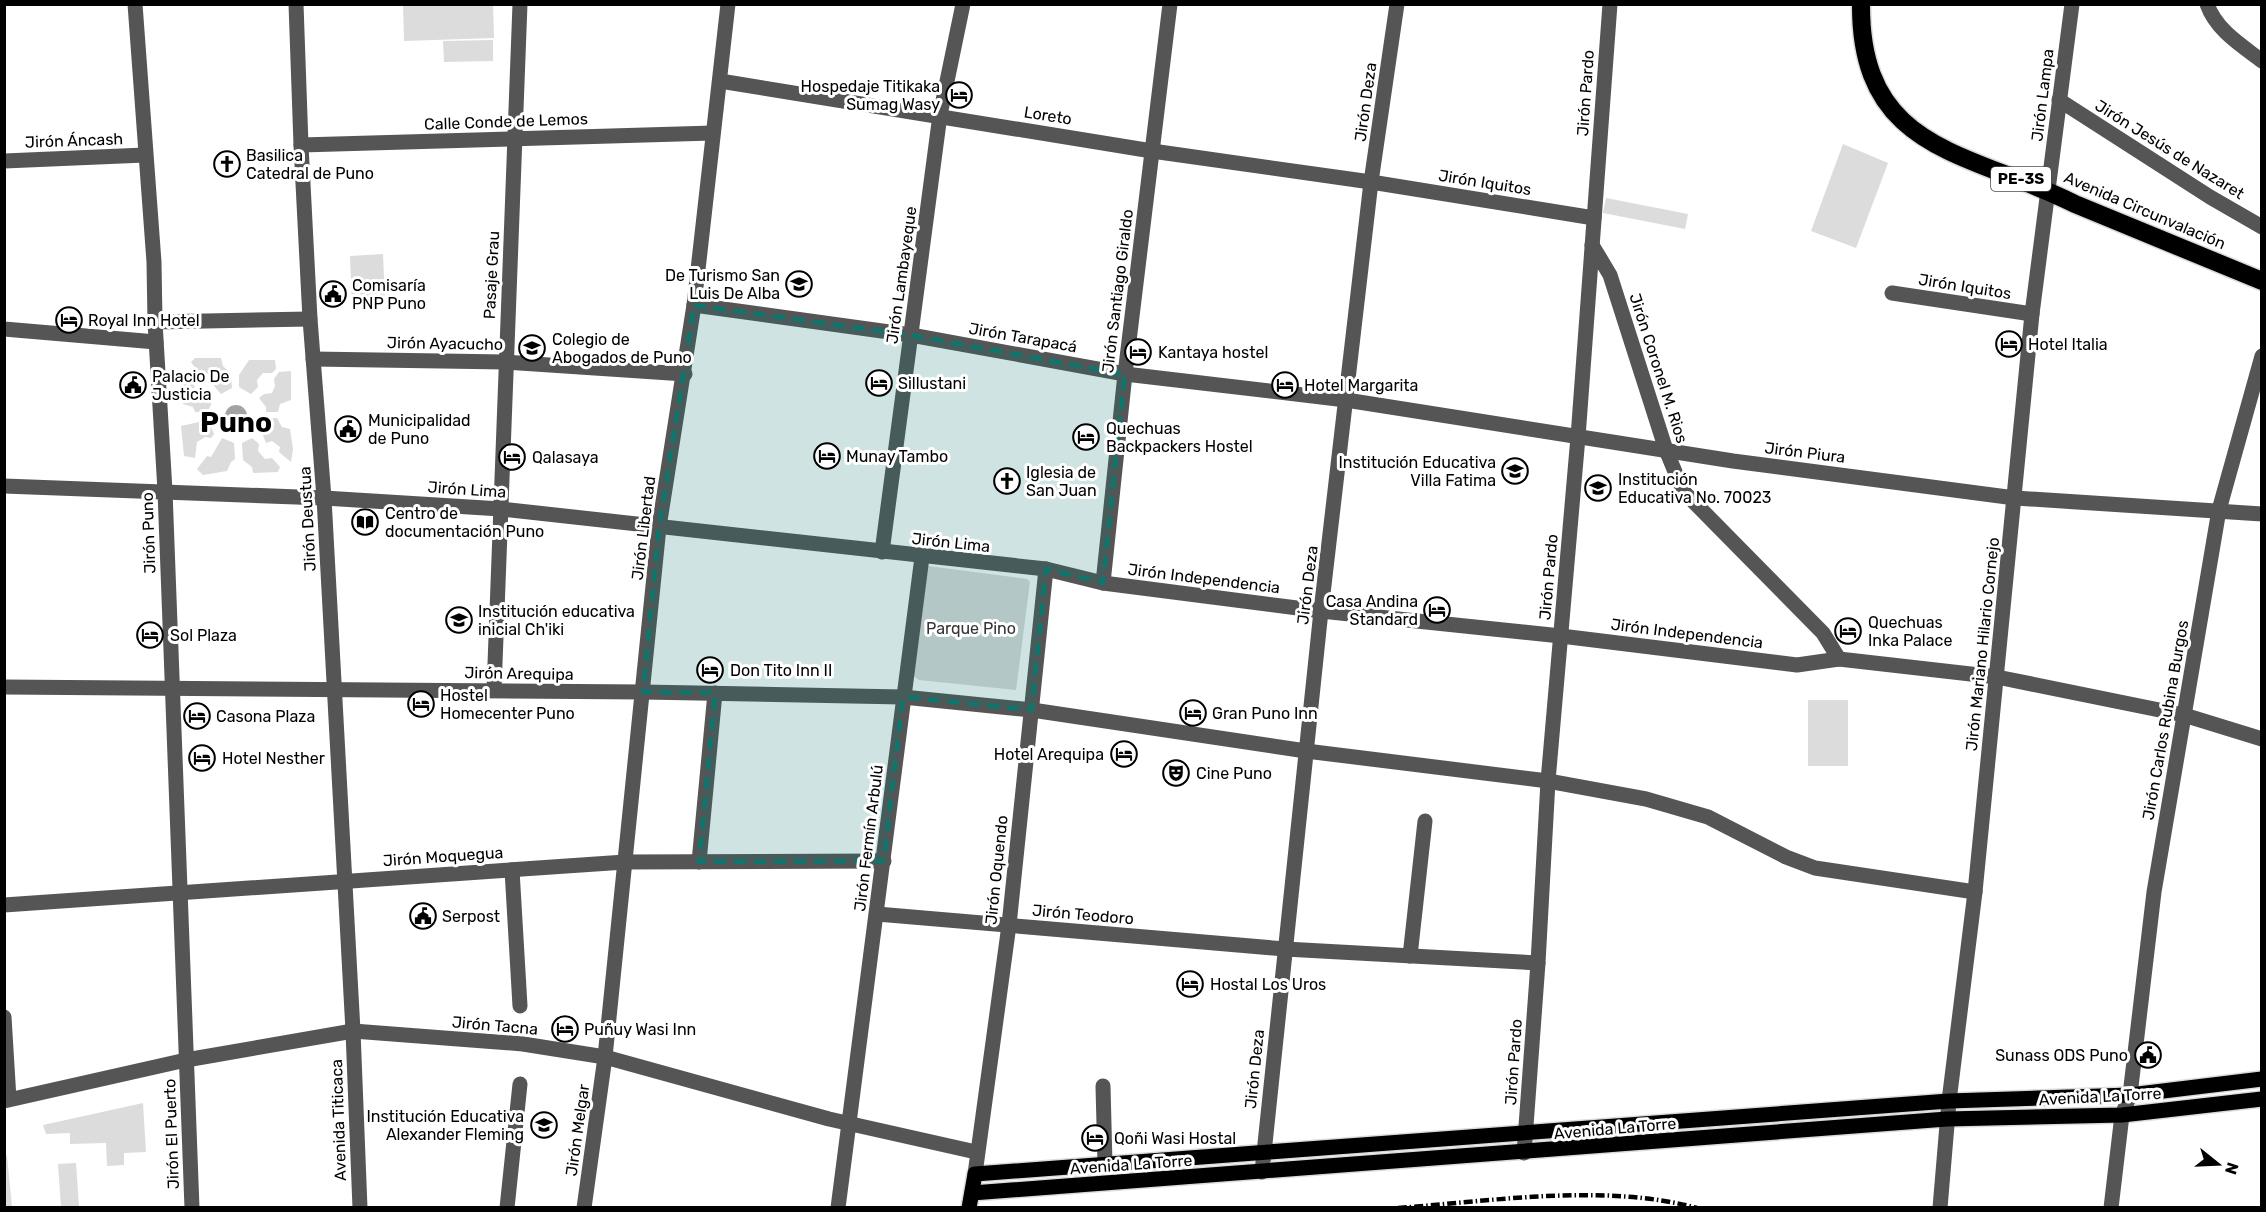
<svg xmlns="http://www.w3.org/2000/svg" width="2266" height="1212" viewBox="0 0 2266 1212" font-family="Rubik,sans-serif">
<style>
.green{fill:#dcdcdc}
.water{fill:#a3a3a3}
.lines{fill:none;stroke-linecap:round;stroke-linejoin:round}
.major-casing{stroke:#dbdbdb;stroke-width:18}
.highway-casing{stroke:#dbdbdb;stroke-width:21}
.minor{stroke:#555;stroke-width:15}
.major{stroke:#000;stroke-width:15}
.highway{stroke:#000;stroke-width:18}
.rail{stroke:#000;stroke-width:4.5;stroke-dasharray:9 3 1.5 3;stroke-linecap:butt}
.marked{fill:#0f766e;fill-opacity:0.2;stroke:#0f766e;stroke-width:4.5;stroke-dasharray:12 8;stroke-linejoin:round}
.labels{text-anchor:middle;stroke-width:6;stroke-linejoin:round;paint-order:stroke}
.shield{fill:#fff;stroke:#4c4c4c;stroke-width:1.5}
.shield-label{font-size:15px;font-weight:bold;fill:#000}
.poi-label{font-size:16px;fill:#000;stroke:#fff;text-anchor:start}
.street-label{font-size:16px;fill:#000;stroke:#fff}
.park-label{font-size:16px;fill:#333;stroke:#fff}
.town-label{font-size:28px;font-weight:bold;fill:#000;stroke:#fff}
</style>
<rect width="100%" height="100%" fill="#fff"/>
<g class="green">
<path d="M403 5H493L494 38 404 41Z"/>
<path d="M493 40V61L444 62 443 41Z"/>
<path d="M1843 144 1888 163 1856 248 1811 231Z"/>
<path d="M1606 198 1688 214 1685 229 1603 213Z"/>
<path d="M383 254 385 304 352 306 350 256Z"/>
<path d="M195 358H221L223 366 231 374 232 388 221 394 214 386V380L207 373H199L191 362Z"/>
<path d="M249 360H275L276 369 272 373H263L257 380 258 387 251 394 239 387V375Z"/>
<path d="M291 371V400L280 404 278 412H266V407L259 398 264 394 272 393 275 386 274 379 279 372Z"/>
<path d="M181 372 192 375 195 389 203 394 206 391 213 399 208 412H195L193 407 183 404C182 393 180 384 181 372Z"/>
<path d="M266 418H277L282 427 290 429 293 449 291 462 279 452 280 447 272 441 266 443 261 430Z"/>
<path d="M208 420 214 434 211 438 205 437 197 442 195 458 184 456 181 426Z"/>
<path d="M222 438 234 443 235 459 231 462 227 471 203 475 197 469 207 456 211 457Z"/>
<path d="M252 438 259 444 258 451 265 459 272 458 280 467 278 472 253 473 252 467 243 460 242 443Z"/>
<path d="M928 566 1027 579 1030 582 1016 690 919 680 912 675Z"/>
<rect x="1808" y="700" width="40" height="66"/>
<path d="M143 1103 146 1152 124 1153V1165L107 1166 106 1143 70 1144V1133L46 1134 43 1125Z"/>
<path d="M7 1155 12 1207H5V1156Z"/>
<path d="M76 1163 79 1207H61L58 1164Z"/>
</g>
<circle class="water" cx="236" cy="416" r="11"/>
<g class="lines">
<g class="major-casing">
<g id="major">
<path d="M972 1193 1947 1119 2122 1115 2262 1099"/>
<path d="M969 1208 975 1174 1949 1101 2130 1095 2262 1079"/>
</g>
</g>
<g class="highway-casing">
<path id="highway" d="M1861 4C1860 153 1970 151 2075 204L2262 281"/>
</g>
<g class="minor">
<path d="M135 4 154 262 155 322 165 491 192 1208"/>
<path d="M296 4 301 145 310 319 324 498 353 1031 360 1208"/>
<path d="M2207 4C2216 30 2241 45 2262 61"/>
<path d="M720 81 1152 151 1371 182 1594 218"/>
<path d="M2059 100 2210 197 2262 227"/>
<path d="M301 145 713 133"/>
<path d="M4 161 145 155"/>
<path d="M1592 245 1610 275 1666 450 1683 491 1823 633 1839 659"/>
<path d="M1892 293 2032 314"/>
<path d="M694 305 911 335 1125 374 1346 400 1733 461 2015 498 2262 514"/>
<path d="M155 322 310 319"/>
<path d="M4 329 156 342"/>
<path d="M313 359 505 362 685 374"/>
<path d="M4 486 324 498 501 509 1046 569 1103 583 1321 611 1561 636 1797 665 1839 659 1997 677 2184 715 2262 739"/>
<path d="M882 552 940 115 963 4"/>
<path d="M1103 583 1125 374 1170 4"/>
<path d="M4 687 643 692 903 697 1032 710 1306 751 1548 781 1646 799 1708 817 1786 857 1815 868 1975 892"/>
<path d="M494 690 520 4"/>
<path d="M699 862 715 693"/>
<path d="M512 870 520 1006"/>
<path d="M4 905 625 862 884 861"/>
<path d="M877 914 1285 949 1538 963"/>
<path d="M1410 956 1425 821"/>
<path d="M4 1017 9 1099"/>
<path d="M1103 1086 1105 1164"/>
<path d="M4 1101 186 1060 353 1031 523 1044 605 1057 829 1119 976 1152"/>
<path d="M1524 1153 1538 963 1548 781 1578 437 1610 4"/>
<path d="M1262 1172 1321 611 1371 182 1397 4"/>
<path d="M975 1174 1009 925 1046 569"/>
<path d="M507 1208 520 1084"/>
<path d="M584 1208 605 1057 659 527 694 305 728 4"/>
<path d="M838 1208 922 557"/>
<path d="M1940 1208 1949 1101 1975 892 2032 314 2072 4"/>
<path d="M2111 1208 2122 1115 2130 1095 2154 892 2219 510 2262 356"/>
</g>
<use href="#major" class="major"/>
<use href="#highway" class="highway"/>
<path class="rail" d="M1398 1208C1492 1201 1606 1183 1697 1208"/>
</g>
<path class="marked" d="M694 305 911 335 1125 374 1103 583 1046 569 1032 710 903 697 884 861 699 862 715 693 643 692 659 527Z"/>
<defs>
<g id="hotel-ring" transform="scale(1.35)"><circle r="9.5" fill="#fff" stroke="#000" stroke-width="1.5"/><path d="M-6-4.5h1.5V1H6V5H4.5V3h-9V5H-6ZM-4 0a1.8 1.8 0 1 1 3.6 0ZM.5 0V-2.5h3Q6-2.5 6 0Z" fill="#000"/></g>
<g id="church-ring" transform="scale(1.35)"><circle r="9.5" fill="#fff" stroke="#000" stroke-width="1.5"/><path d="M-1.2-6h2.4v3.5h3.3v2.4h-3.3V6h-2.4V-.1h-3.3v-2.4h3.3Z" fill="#000"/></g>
<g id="school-ring" transform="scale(1.35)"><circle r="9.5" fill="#fff" stroke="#000" stroke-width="1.5"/><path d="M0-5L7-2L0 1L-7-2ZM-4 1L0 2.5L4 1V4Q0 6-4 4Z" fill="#000"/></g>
<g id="civic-ring" transform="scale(1.35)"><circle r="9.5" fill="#fff" stroke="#000" stroke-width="1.5"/><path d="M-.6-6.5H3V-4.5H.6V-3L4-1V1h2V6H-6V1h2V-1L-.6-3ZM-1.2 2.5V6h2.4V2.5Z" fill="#000"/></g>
<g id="university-ring" transform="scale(1.35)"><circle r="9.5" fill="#fff" stroke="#000" stroke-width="1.5"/><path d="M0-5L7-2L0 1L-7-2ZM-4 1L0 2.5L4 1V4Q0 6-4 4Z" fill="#000"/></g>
<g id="library-ring" transform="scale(1.35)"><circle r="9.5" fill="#fff" stroke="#000" stroke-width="1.5"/><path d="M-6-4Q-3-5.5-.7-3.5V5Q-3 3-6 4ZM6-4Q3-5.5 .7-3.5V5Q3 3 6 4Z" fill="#000"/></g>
<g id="theatre-ring" transform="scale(1.35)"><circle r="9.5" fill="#fff" stroke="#000" stroke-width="1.5"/><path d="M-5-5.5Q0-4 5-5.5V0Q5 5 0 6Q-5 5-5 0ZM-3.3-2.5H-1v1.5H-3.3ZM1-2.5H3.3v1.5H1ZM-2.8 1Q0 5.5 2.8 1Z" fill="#000"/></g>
</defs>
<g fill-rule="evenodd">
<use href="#hotel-ring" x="959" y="95"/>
<use href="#church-ring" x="227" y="164"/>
<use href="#school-ring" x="799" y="284"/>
<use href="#civic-ring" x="333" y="294"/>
<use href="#hotel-ring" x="69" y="320"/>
<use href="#hotel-ring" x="2009" y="344"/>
<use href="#university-ring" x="532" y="348"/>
<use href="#hotel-ring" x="1138" y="352"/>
<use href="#hotel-ring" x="879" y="383"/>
<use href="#civic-ring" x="133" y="385"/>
<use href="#hotel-ring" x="1285" y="385"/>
<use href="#civic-ring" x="348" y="429"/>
<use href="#hotel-ring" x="1086" y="437"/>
<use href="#hotel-ring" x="827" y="456"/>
<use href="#hotel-ring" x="512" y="457"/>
<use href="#school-ring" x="1515" y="471"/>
<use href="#church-ring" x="1007" y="481"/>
<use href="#school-ring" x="1598" y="488"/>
<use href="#library-ring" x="365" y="522"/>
<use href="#hotel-ring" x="1437" y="610"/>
<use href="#school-ring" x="459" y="620"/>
<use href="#hotel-ring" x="1848" y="631"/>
<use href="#hotel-ring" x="150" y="635"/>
<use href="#hotel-ring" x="710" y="670"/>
<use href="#hotel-ring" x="421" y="704"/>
<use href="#hotel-ring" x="1193" y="713"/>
<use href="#hotel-ring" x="197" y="716"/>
<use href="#hotel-ring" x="1124" y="754"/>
<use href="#hotel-ring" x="202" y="758"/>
<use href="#theatre-ring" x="1176" y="773"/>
<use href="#civic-ring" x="423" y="916"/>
<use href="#hotel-ring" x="1190" y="984"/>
<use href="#hotel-ring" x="565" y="1029"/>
<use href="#civic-ring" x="2148" y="1055"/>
<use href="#school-ring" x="544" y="1125"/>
<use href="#hotel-ring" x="1095" y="1138"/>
</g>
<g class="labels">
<rect class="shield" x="1991" y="167" width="60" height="24" rx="4.5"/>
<g class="shield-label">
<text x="2021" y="184">PE-3S</text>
</g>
<g class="poi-label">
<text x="940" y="92" text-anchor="end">Hospedaje Titikaka<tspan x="940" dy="18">Sumag Wasy</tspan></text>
<text x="246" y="161">Basilica<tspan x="246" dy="18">Catedral de Puno</tspan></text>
<text x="780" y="281" text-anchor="end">De Turismo San<tspan x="780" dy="18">Luis De Alba</tspan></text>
<text x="352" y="291">Comisaría<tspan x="352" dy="18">PNP Puno</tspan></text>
<text x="88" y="326">Royal Inn Hotel</text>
<text x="552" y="345">Colegio de<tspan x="552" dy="18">Abogados de Puno</tspan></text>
<text x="2028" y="350">Hotel Italia</text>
<text x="1158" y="358">Kantaya hostel</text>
<text x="152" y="382">Palacio De<tspan x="152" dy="18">Justicia</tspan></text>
<text x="898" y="389">Sillustani</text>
<text x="1304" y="391">Hotel Margarita</text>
<text x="368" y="426">Municipalidad<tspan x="368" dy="18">de Puno</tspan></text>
<text x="1106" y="434">Quechuas<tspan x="1106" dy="18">Backpackers Hostel</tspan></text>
<text x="846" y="462">Munay Tambo</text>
<text x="532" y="463">Qalasaya</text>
<text x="1496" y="468" text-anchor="end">Institución Educativa<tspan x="1496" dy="18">Villa Fatima</tspan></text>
<text x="1026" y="478">Iglesia de<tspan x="1026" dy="18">San Juan</tspan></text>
<text x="1618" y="485">Institución<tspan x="1618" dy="18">Educativa No. 70023</tspan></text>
<text x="385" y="519">Centro de<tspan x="385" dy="18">documentación Puno</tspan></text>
<text x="1418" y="607" text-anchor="end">Casa Andina<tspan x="1418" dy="18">Standard</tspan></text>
<text x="478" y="617">Institución educativa<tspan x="478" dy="18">inicial Ch'iki</tspan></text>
<text x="1868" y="628">Quechuas<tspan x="1868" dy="18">Inka Palace</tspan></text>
<text x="170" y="641">Sol Plaza</text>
<text x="730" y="676">Don Tito Inn II</text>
<text x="440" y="701">Hostel<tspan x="440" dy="18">Homecenter Puno</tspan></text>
<text x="1212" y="719">Gran Puno Inn</text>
<text x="216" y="722">Casona Plaza</text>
<text x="1104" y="760" text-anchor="end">Hotel Arequipa</text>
<text x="222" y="764">Hotel Nesther</text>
<text x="1196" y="779">Cine Puno</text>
<text x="442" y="922">Serpost</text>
<text x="1210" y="990">Hostal Los Uros</text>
<text x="584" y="1035">Puñuy Wasi Inn</text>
<text x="2128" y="1061" text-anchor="end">Sunass ODS Puno</text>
<text x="524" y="1122" text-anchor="end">Institución Educativa<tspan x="524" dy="18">Alexander Fleming</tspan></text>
<text x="1114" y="1144">Qoñi Wasi Hostal</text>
</g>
<g class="street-label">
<text transform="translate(1585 93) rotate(-86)" y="6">Jirón Pardo</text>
<text transform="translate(2042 95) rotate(-83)" y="6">Jirón Lampa</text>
<text transform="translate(1365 102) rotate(-82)" y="6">Jirón Deza</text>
<text transform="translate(1048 115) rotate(9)" y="6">Loreto</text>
<text transform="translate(506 121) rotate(-2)" y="6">Calle Conde de Lemos</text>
<text transform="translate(74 140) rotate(-2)" y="6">Jirón Áncash</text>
<text transform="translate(2170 149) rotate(32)" y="6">Jirón Jesús de Nazaret</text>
<text transform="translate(1485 182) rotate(9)" y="6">Jirón Iquitos</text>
<text transform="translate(2145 210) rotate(23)" y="6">Avenida Circunvalación</text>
<text transform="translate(491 275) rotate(-87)" y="6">Pasaje Grau</text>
<text transform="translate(901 275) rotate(-82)" y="6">Jirón Lambayeque</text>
<text transform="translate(1965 286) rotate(9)" y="6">Jirón Iquitos</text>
<text transform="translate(1117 291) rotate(-83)" y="6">Jirón Santiago Giraldo</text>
<text transform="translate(1023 337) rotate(10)" y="6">Jirón Tarapacá</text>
<text transform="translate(445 343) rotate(1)" y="6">Jirón Ayacucho</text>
<text transform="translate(1659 368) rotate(72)" y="6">Jirón Coronel M. Rios</text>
<text transform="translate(1805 452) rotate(7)" y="6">Jirón Piura</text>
<text transform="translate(467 489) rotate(4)" y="6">Jirón Lima</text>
<text transform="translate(307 519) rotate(-93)" y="6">Jirón Deustua</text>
<text transform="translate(643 528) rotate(-83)" y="6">Jirón Libertad</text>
<text transform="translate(148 533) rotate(-92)" y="6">Jirón Puno</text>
<text transform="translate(951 542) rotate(6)" y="6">Jirón Lima</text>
<text transform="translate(1548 577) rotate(-85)" y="6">Jirón Pardo</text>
<text transform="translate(1204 578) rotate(7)" y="6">Jirón Independencia</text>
<text transform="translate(1307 585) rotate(-83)" y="6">Jirón Deza</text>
<text transform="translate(1687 633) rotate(7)" y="6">Jirón Independencia</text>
<text transform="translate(1982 644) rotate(-84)" y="6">Jirón Mariano Hilario Cornejo</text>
<text transform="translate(519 673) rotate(1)" y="6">Jirón Arequipa</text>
<text transform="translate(2165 720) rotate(-80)" y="6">Jirón Carlos Rubina Burgos</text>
<text transform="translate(868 838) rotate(-83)" y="6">Jirón Fermín Arbulú</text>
<text transform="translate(443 856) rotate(-4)" y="6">Jirón Moquegua</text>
<text transform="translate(996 870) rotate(-84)" y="6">Jirón Oquendo</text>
<text transform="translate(1083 914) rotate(5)" y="6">Jirón Teodoro</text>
<text transform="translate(495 1025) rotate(5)" y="6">Jirón Tacna</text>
<text transform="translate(1513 1062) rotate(-86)" y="6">Jirón Pardo</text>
<text transform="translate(1254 1069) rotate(-84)" y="6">Jirón Deza</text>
<text transform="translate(2100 1096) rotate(-3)" y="6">Avenida La Torre</text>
<text transform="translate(338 1120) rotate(-92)" y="6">Avenida Titicaca</text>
<text transform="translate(1615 1128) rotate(-5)" y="6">Avenida La Torre</text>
<text transform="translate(577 1130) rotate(-82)" y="6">Jirón Melgar</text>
<text transform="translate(171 1134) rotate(-92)" y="6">Jirón El Puerto</text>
<text transform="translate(1131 1164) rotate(-4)" y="6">Avenida La Torre</text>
</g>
<g class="park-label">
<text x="971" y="634">Parque Pino</text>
</g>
<g class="town-label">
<text x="236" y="432">Puno</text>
</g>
</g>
<rect width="2266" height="1212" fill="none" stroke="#000000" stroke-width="12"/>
<g transform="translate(2218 1164) rotate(108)" stroke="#ffffff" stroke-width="4.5" paint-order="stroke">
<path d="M0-4.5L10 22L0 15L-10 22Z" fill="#000000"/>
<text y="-9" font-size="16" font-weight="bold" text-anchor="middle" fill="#000000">N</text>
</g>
</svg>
